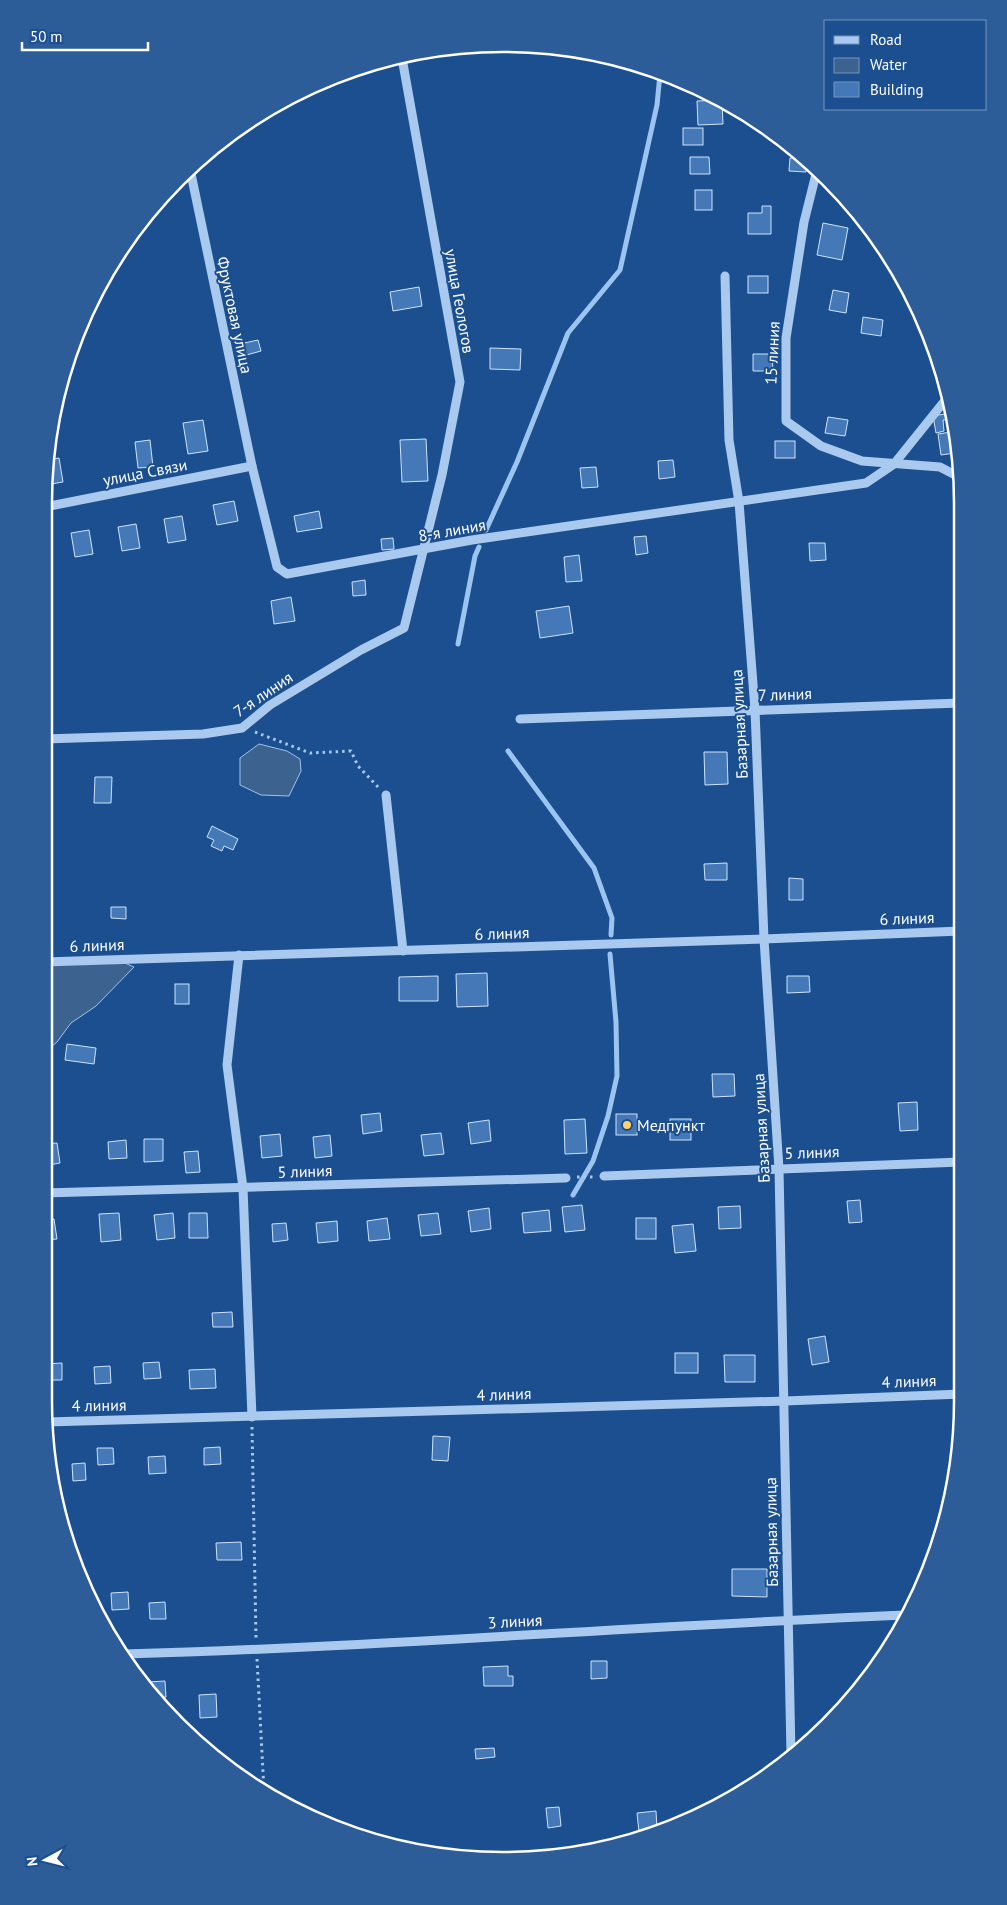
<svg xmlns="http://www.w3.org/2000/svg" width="1007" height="1905" viewBox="0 0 1007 1905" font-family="'PT Sans',sans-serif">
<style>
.water{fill:#3c6290;stroke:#9cc4f0}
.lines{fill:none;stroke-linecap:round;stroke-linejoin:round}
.stream{stroke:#9cc4f0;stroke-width:5}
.building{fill:#4478b7;stroke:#cfe3fa}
.path{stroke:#a9c9ee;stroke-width:3;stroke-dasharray:2.5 4;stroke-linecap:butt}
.minor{stroke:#a9c9ee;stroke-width:9}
.poi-dot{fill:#ffd166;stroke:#1b4f8f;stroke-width:2}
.labels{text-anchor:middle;stroke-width:4;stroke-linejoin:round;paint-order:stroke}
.street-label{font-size:16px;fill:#fff;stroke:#1b4f8f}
.poi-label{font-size:16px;fill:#fff;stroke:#1b4f8f;text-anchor:start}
.rim{fill:none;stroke:#fff;stroke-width:2.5}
</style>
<rect width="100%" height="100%" fill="#1b4f8f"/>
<g class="water">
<path d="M259 744 287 751 300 759 301 771 289 796 261 795 240 785V758Z"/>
<path d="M120 961 134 967 96 1006 71 1023 57 1042 44 1053V964Z"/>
</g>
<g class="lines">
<g class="stream">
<path d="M486 530 517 462 568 333 620 270 657 105 660 74"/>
<path d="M458 644 475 556 479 547"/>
<path d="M508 751 594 868 612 918 611 935"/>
<path d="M573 1195 593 1161 608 1116 617 1076 616 1022 610 954"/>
</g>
</g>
<g class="building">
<path d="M721 100 722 101 723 124 698 125 697 101Z"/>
<rect x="683" y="128" width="20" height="17"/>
<path d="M690 157H709L710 174H690Z"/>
<path d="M790 158 807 159 806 172 789 171Z"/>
<rect x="695" y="190" width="17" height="20"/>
<path d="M762 206H771V234H748V213H762Z"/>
<path d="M823 223 848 228 842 260 817 255Z"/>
<rect x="748" y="276" width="20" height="17"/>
<path d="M419 287 422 306 393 311 390 292Z"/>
<path d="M833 290 849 293 846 313 829 310Z"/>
<path d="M863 317 883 320 881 336 861 333Z"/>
<path d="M258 340 261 351 243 356 240 344Z"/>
<path d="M490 348 521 349 520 370 490 369Z"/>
<path d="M753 354H772L773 371H753Z"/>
<path d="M951 413 953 419 943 420 944 431 936 433 933 416Z"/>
<path d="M828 417 848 420 845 436 825 433Z"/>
<path d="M203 420 208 451 188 454 183 423Z"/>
<path d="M951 432 955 453 941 455 938 434Z"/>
<path d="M426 439 428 481 402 482 400 440Z"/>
<path d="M150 440 153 467 138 468 135 442Z"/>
<rect x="775" y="441" width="20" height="17"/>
<path d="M59 458 63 482 45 485 47 460Z"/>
<path d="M673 460 675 477 659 479 658 461Z"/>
<path d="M596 467 598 487 582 488 580 468Z"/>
<path d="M234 501 238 521 217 525 213 505Z"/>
<path d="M319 511 322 528 297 532 294 516Z"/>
<path d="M182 516 186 540 168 543 164 519Z"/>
<path d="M136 524 140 548 122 551 118 527Z"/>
<path d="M89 530 93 554 75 557 71 533Z"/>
<path d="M646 536 648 553 636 555 634 537Z"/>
<path d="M393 538 394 549 382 550 381 539Z"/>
<path d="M809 543H825L826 560 810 561Z"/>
<path d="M579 555 582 581 566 582 564 557Z"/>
<path d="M365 580 366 595 353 596 352 582Z"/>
<path d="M291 597 295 621 274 624 271 601Z"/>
<path d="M569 606 573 633 540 638 536 611Z"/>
<path d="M704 752H727L728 784 705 785Z"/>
<path d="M95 777H112L111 803H94Z"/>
<path d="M212 826 238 839 233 850 224 846 222 851 211 846 214 840 207 837Z"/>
<path d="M727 863V880H705L704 864Z"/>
<path d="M789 878 803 879V900H789Z"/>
<path d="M111 907H126V919L111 918Z"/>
<path d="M487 973 488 1006 457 1007 456 974Z"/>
<path d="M438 976V1001H399V977Z"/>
<path d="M787 976H809L810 992 787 993Z"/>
<rect x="175" y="984" width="14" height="20"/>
<path d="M67 1044 96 1048 94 1064 65 1060Z"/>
<path d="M712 1074H734L735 1096 713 1097Z"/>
<path d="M917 1102 918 1130 900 1131 898 1103Z"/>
<path d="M380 1113 382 1131 363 1134 361 1115Z"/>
<rect x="616" y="1114" width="21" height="21"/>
<path d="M585 1119 587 1153 565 1154 564 1120Z"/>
<rect x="670" y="1119" width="21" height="21"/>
<path d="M489 1120 491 1141 471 1144 468 1123Z"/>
<path d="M441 1133 444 1154 424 1156 421 1135Z"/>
<path d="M280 1134 282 1156 262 1158 260 1136Z"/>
<path d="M330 1135 332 1156 315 1158 313 1137Z"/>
<path d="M144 1139H163V1161L144 1162Z"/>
<path d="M126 1140 127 1158 109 1159 108 1142Z"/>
<path d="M57 1143 60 1163 44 1166V1144Z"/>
<path d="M198 1151 200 1172 186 1173 184 1152Z"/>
<path d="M860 1200 862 1222 849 1223 847 1201Z"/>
<path d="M582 1205 585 1230 565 1232 562 1207Z"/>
<path d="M740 1206 741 1228 719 1229 718 1207Z"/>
<path d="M489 1208 491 1229 471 1232 468 1211Z"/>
<path d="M549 1210 551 1231 524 1233 522 1213Z"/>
<path d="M119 1213 121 1240 101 1242 99 1214Z"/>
<path d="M173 1213 175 1238 157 1240 154 1215Z"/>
<path d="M189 1213H207L208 1238H189Z"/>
<path d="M438 1213 441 1234 421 1236 418 1215Z"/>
<path d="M387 1218 390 1239 369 1241 367 1221Z"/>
<rect x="636" y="1218" width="20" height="21"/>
<path d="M54 1219 57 1239 44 1240V1220Z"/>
<path d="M337 1221 338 1241 318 1243 316 1223Z"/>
<path d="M286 1223 288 1240 273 1242 272 1224Z"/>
<path d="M693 1224 696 1251 675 1253 672 1226Z"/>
<path d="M232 1312 233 1327H213L212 1313Z"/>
<path d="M825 1336 829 1362 812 1365 808 1339Z"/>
<rect x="675" y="1353" width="23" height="20"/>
<path d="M724 1355H755V1382H725Z"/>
<path d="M159 1362 161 1378 144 1379 143 1363Z"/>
<path d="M62 1363V1380H46L45 1364Z"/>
<path d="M110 1366 111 1383 95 1384 94 1367Z"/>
<path d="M215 1369 216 1388 190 1389 189 1370Z"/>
<path d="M959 1417H962L960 1443Z"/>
<path d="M433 1436 450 1437 448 1461 432 1460Z"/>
<path d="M220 1447 221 1464 204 1465V1448Z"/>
<path d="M97 1448H113L114 1464 98 1465Z"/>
<path d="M165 1456 166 1473 149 1474 148 1457Z"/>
<path d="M85 1463 86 1480 73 1481 72 1464Z"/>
<path d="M241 1542 242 1560H217L216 1543Z"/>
<path d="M732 1569H767V1597L732 1596Z"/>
<path d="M128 1592 129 1609 112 1610 111 1593Z"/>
<path d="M165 1602 166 1619H150L149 1603Z"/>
<path d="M591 1661H607V1678L591 1679Z"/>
<path d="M508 1666V1676H513V1686H484L483 1667Z"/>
<path d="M165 1681 166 1697 156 1698 150 1692 149 1682Z"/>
<path d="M216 1694 217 1717 200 1718 199 1695Z"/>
<path d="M494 1748 495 1757 476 1759 475 1749Z"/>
<path d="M559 1807 561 1826 548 1828 546 1808Z"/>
<path d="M656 1811 657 1829 639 1832 637 1813Z"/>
</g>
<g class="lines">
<g class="path">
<path d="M255 732 310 753 351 751 358 766 379 788"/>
<path d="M577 1177H593"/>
<path d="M252 1427 256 1638"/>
<path d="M257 1659 264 1791"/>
</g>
<g class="minor">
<path d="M190 169 252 466 277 567 287 574 472 540 866 483 894 464 947 398"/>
<path d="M817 170 804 222 786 338V421L821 446 862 461 940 467 959 477"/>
<path d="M725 276 729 440 739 502 755 710 764 939 779 1169 791 1754"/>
<path d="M45 507 252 466"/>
<path d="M520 719 960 703"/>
<path d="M44 739 203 734 242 728 270 705 361 650 404 628 442 475 460 382 402 58 403 57"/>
<path d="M386 795 403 951"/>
<path d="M239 955 227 1065 243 1188 252 1417"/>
<path d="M44 962 764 939 961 931"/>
<path d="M604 1176 961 1162"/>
<path d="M44 1193 566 1178"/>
<path d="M47 1422 785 1401 962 1394"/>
<path d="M124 1654C386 1647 647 1625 908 1615"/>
</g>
</g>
<circle class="poi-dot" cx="627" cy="1125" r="5"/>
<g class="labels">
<g class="street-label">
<text transform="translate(460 301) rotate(80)" y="6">улица Геологов</text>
<text transform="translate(235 315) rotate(78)" y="6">Фруктовая улица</text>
<text transform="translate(772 353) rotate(-87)" y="6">15 линия</text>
<text transform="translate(145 472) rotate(-11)" y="6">улица Связи</text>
<text transform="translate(452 530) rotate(-10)" y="6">8-я линия</text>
<text transform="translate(263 694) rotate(-34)" y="6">7-я линия</text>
<text transform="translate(785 694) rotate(-2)" y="6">7 линия</text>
<text transform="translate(739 724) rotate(-93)" y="6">Базарная улица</text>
<text transform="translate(907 918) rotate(-2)" y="6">6 линия</text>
<text transform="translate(502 933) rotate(-2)" y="6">6 линия</text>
<text transform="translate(97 945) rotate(-2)" y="6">6 линия</text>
<text transform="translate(761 1128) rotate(-93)" y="6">Базарная улица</text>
<text transform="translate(812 1152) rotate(-2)" y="6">5 линия</text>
<text transform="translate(305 1171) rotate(-2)" y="6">5 линия</text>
<text transform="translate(909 1381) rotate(-2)" y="6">4 линия</text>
<text transform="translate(504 1394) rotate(-2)" y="6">4 линия</text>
<text transform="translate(99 1405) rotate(-1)" y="6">4 линия</text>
<text transform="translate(771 1532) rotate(-91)" y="6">Базарная улица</text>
<text transform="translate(515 1621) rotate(-3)" y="6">3 линия</text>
</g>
<g class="poi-label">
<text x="637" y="1131">Медпункт</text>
</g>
</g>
<path d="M0 0H1007V1905H0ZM503 52H503A451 451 0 0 1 954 503V1401A451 451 0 0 1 503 1852H503A451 451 0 0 1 52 1401V503A451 451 0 0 1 503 52Z" fill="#2d5d98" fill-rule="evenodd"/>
<path class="rim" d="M503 52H503A451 451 0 0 1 954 503V1401A451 451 0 0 1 503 1852H503A451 451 0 0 1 52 1401V503A451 451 0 0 1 503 52Z"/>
<rect x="824" y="20" width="162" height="90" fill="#1b4f8f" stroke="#7695bc"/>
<rect x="834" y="36" width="25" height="8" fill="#a9c9ee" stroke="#7695bc"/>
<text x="870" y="45" font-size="15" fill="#ffffff">Road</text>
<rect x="834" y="58" width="25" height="15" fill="#3c6290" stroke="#7695bc"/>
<text x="870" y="70" font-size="15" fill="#ffffff">Water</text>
<rect x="834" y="82" width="25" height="15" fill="#4478b7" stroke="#7695bc"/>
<text x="870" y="95" font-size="15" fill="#ffffff">Building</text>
<g transform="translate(45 1860) rotate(263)" stroke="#1b4f8f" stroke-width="4" paint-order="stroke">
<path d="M0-4L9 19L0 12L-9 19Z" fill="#ffffff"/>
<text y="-8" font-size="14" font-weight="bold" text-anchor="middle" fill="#ffffff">N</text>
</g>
<path d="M22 42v8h126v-8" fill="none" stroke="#ffffff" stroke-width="2.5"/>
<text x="30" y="42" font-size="15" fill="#ffffff" stroke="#1b4f8f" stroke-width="4" paint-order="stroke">50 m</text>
</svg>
